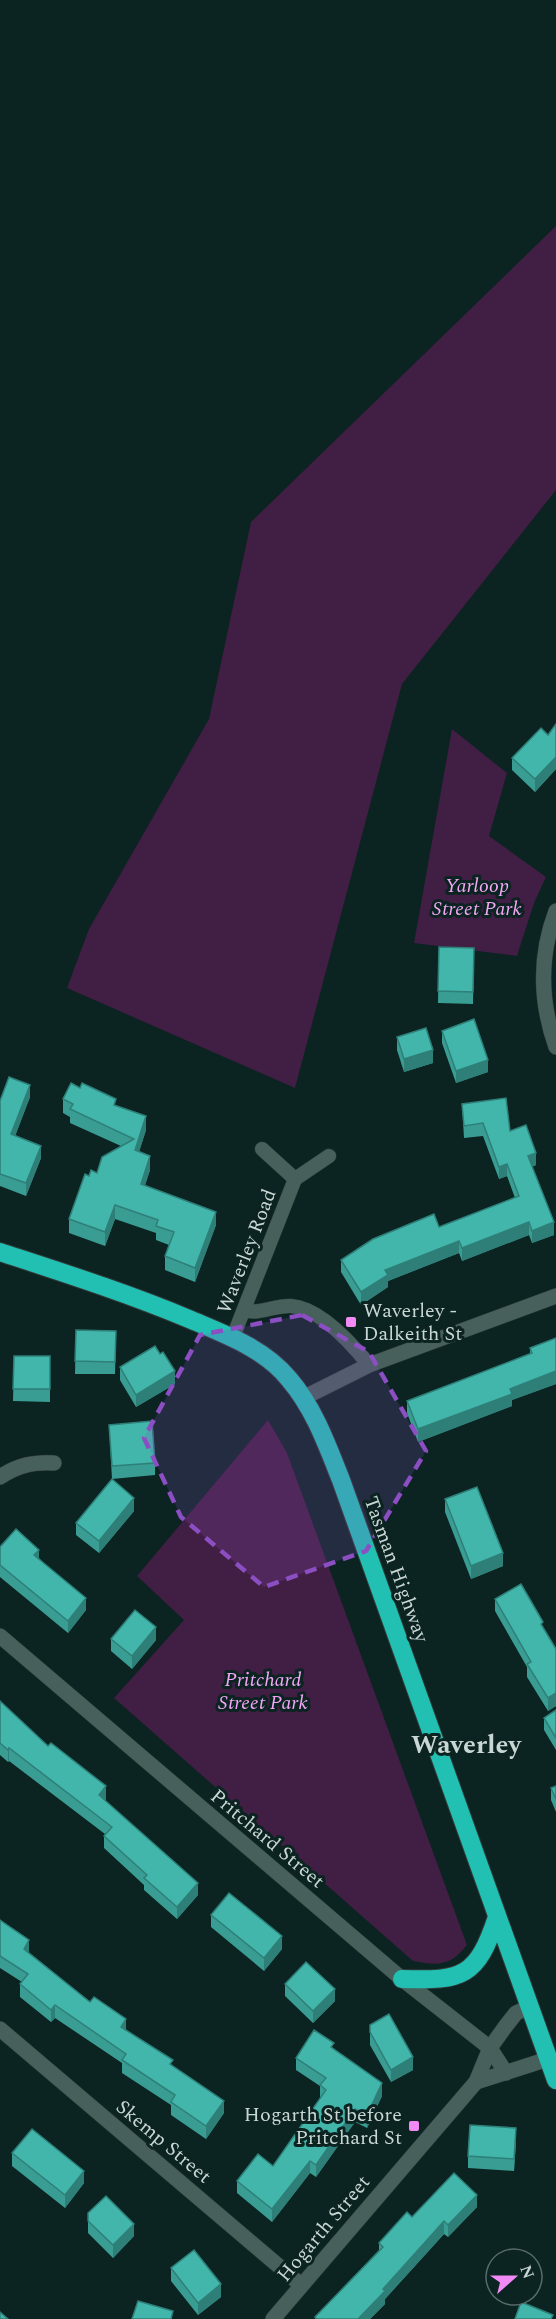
<svg xmlns="http://www.w3.org/2000/svg" width="556" height="2319" viewBox="0 0 556 2319" font-family="Spectral,serif">
<style>
.green{fill:#411e43}
.lines{fill:none;stroke-linecap:round;stroke-linejoin:round}
.lane-casing{stroke:#303d3a;stroke-width:15}
.street-casing{stroke:#303d3a;stroke-width:16}
.highway-casing{stroke:#303d3a;stroke-width:20}
.lane{stroke:#47605c;stroke-width:14}
.street{stroke:#47605c;stroke-width:15}
.highway{stroke:#22c0b3;stroke-width:18}
.wall{fill:#399d93}
.shaded-wall{fill:#2e7f78}
.building{fill:#42b6ab;stroke:#2e7f78;stroke-width:1.5}
.marked{fill:#8b4ec3;fill-opacity:0.2;stroke:#8b4ec3;stroke-width:4.5;stroke-dasharray:12 8;stroke-linejoin:round}
.poi-dot{fill:#f18af4;stroke:#0b2321;stroke-width:2}
.labels{text-anchor:middle;stroke-width:6;stroke-linejoin:round;paint-order:stroke}
.park-label{font-size:20px;font-style:italic;fill:#f4a7f6;stroke:#0b2321}
.street-label{font-size:20px;fill:#c9d7d4;stroke:#0b2321}
.poi-label{font-size:20px;fill:#c9d7d4;stroke:#0b2321;text-anchor:start}
.district-label{font-size:26px;font-weight:bold;fill:#c9d7d4;stroke:#0b2321}
</style>
<rect width="100%" height="100%" fill="#0b2321"/>
<g class="green">
<path d="M556 226V490L402 684 295 1088 67 988 89 929 209 719 251 522Z"/>
<path d="M452 729 507 773 489 836 546 877 534 903 517 956 414 943Z"/>
<path d="M268 1420 287 1453 467 1945C450 1966 439 1966 413 1961L114 1698 184 1620 137 1576Z"/>
</g>
<g class="lines">
<g class="lane-casing">
<g id="lane">
<path d="M262 1149 295 1179"/>
<path d="M244 1310C260 1315 274 1305 291 1306 320 1308 352 1344 369 1365"/>
<path d="M233 1337 295 1179 329 1156"/>
</g>
</g>
<g class="street-casing">
<g id="street">
<path d="M556 911C539 956 540 1002 556 1047"/>
<path d="M303 1398 369 1365 556 1296"/>
<path d="M0 1477C18 1465 33 1462 54 1463"/>
<path d="M0 1636 402 1979 490 2048 506 2073"/>
<path d="M0 2029 301 2285"/>
<path d="M476 2082 548 2059"/>
<path d="M273 2319 476 2082 490 2048 505 2027 516 2013 529 2007"/>
</g>
</g>
<g class="highway-casing">
<g id="highway">
<path d="M0 1252C64 1273 127 1293 189 1319 224 1334 264 1348 289 1379 314 1408 327 1445 341 1480L556 2080"/>
<path d="M402 1979C463 1981 477 1977 497 1917"/>
</g>
</g>
<use href="#lane" class="lane"/>
<use href="#street" class="street"/>
<use href="#highway" class="highway"/>
</g>
<g class="wall">
<path d="M556 724V769L535 792 512 770V758L548 735Z"/>
<path d="M439 947 474 948 473 1004 438 1003Z"/>
<path d="M442 1031 488 1072 456 1083 442 1043Z"/>
<path d="M397 1037 433 1063 404 1072 397 1050Z"/>
<path d="M30 1097 15 1136 41 1158 26 1196 0 1186V1101Z"/>
<path d="M63 1099 116 1106 146 1130 139 1152 150 1170 145 1185 216 1225 195 1282 165 1270V1256L169 1245 156 1240V1233L115 1219 105 1246 69 1233V1219L89 1176 97 1173 121 1146 70 1123V1117L63 1113Z"/>
<path d="M462 1104 510 1131 536 1165 532 1167 554 1235 532 1243 529 1235 462 1261 459 1253 388 1281V1287L361 1305 341 1272V1260L439 1227 515 1198 507 1176 499 1179 483 1136 464 1138Z"/>
<path d="M76 1330 116 1331 115 1374H75Z"/>
<path d="M556 1338V1384L512 1400V1406L418 1442 407 1413V1401L530 1354V1348Z"/>
<path d="M160 1354 175 1384 136 1407 120 1380V1367Z"/>
<path d="M14 1356H50V1402L13 1401Z"/>
<path d="M109 1425 155 1463V1475L112 1479Z"/>
<path d="M445 1499 503 1566 471 1579 445 1512Z"/>
<path d="M134 1511 99 1553 76 1535V1523Z"/>
<path d="M0 1547 39 1558 86 1610 68 1633 0 1577Z"/>
<path d="M495 1599 543 1628 556 1649V1706L548 1711 527 1677V1667L495 1611Z"/>
<path d="M111 1639 156 1640 132 1669 111 1651Z"/>
<path d="M0 1701 48 1746 106 1799 105 1801 198 1895 177 1919 144 1890V1885L104 1848V1836L105 1834 9 1761 8 1762 0 1755Z"/>
<path d="M556 1710V1750L544 1730V1718Z"/>
<path d="M556 1786V1812L551 1800V1788Z"/>
<path d="M211 1915 282 1949 264 1971 211 1927Z"/>
<path d="M0 1920 29 1952V1953L90 2002 173 2066 224 2113 206 2139 171 2115V2105L122 2073V2063L55 2018 51 2022 20 1997V1984L22 1982 0 1968Z"/>
<path d="M285 1984 335 2001 313 2023 285 1996Z"/>
<path d="M370 2025 413 2070 391 2082 370 2045Z"/>
<path d="M334 2049 382 2096 367 2128 355 2122 316 2177 310 2173 272 2222 237 2193V2181L273 2166 320 2098V2086L296 2070V2058Z"/>
<path d="M516 2141 514 2171 468 2168V2156Z"/>
<path d="M12 2153 84 2183 65 2208 12 2166Z"/>
<path d="M477 2207 448 2237 444 2234 385 2299V2304L370 2319H315V2317L379 2250V2243L412 2217Z"/>
<path d="M88 2213 134 2236 113 2258 88 2233Z"/>
<path d="M171 2268 221 2297 198 2315 171 2281Z"/>
</g>
<g class="shaded-wall">
<path d="M556 757V769L535 792V779Z"/>
<path d="M433 1050V1063L404 1072V1059Z"/>
<path d="M488 1060V1072L456 1083V1071Z"/>
<path d="M30 1085V1097L11 1147V1134Z"/>
<path d="M146 1116V1130L135 1164V1150Z"/>
<path d="M41 1146V1158L26 1196V1183Z"/>
<path d="M536 1153V1165L528 1168V1156Z"/>
<path d="M150 1156V1170L141 1198V1184Z"/>
<path d="M507 1164V1176L499 1179V1167Z"/>
<path d="M115 1205V1219L105 1246V1232Z"/>
<path d="M216 1212V1225L195 1282V1268Z"/>
<path d="M529 1222V1235L462 1261V1248Z"/>
<path d="M554 1222V1235L532 1243V1231Z"/>
<path d="M459 1241V1253L388 1281V1287L361 1305V1292L385 1270Z"/>
<path d="M175 1371V1384L136 1407V1395Z"/>
<path d="M556 1371V1384L512 1400V1406L418 1442V1429L510 1389Z"/>
<path d="M134 1498V1511L99 1553V1541Z"/>
<path d="M39 1550V1562L34 1555Z"/>
<path d="M503 1553V1566L471 1579V1566Z"/>
<path d="M86 1598V1610L68 1633V1621Z"/>
<path d="M156 1627V1640L132 1669V1656Z"/>
<path d="M556 1693V1706L548 1711V1698Z"/>
<path d="M9 1748V1761L8 1762V1750Z"/>
<path d="M106 1786V1799L99 1808V1795Z"/>
<path d="M198 1883V1895L177 1919V1907Z"/>
<path d="M282 1936V1949L264 1971V1958Z"/>
<path d="M29 1940V1952L24 1961V1949Z"/>
<path d="M335 1989V2001L313 2023V2011Z"/>
<path d="M55 2005V2018L51 2022V2010Z"/>
<path d="M126 2019V2031L121 2027Z"/>
<path d="M413 2057V2070L391 2082V2070Z"/>
<path d="M382 2083V2096L367 2128V2115Z"/>
<path d="M224 2101V2113L206 2139V2126Z"/>
<path d="M355 2109V2122L316 2177V2165Z"/>
<path d="M516 2128V2141L514 2171V2159Z"/>
<path d="M310 2161V2173L272 2222V2209Z"/>
<path d="M84 2171V2183L65 2208V2195Z"/>
<path d="M477 2195V2207L448 2237V2225Z"/>
<path d="M444 2221V2234L385 2299V2304L370 2319H358L383 2289Z"/>
<path d="M134 2224V2236L113 2258V2245Z"/>
<path d="M221 2284V2297L198 2315V2303Z"/>
</g>
<g class="building">
<path d="M556 724V757L535 779 512 758 541 728 548 735Z"/>
<path d="M439 947 474 948 473 992 438 991Z"/>
<path d="M474 1019 488 1060 456 1071 442 1031Z"/>
<path d="M426 1028 433 1050 404 1059 397 1037Z"/>
<path d="M9 1077 30 1085 11 1134 41 1146 26 1183 0 1174V1101Z"/>
<path d="M71 1083 80 1088 82 1083 116 1099 114 1105 146 1116 135 1150 150 1156 141 1184 216 1212 195 1268 165 1256 174 1232 156 1226 158 1220 115 1205 105 1232 69 1219 85 1174 89 1176 91 1170 97 1173 102 1157 134 1139 70 1109 73 1104 63 1099Z"/>
<path d="M506 1098 510 1131 526 1125 536 1153 528 1156 554 1222 532 1231 529 1222 462 1248 459 1241 385 1270 388 1275 361 1292 341 1260 373 1239 434 1214 439 1227 519 1196 507 1164 499 1167 483 1123 464 1126 462 1104Z"/>
<path d="M76 1330 116 1331 115 1362 75 1361Z"/>
<path d="M556 1338V1371L510 1389 512 1394 418 1429 407 1401 532 1353 530 1348Z"/>
<path d="M155 1346 160 1354 163 1352 175 1371 136 1395 120 1367Z"/>
<path d="M14 1356H50V1389H13Z"/>
<path d="M152 1421 155 1463 112 1466 109 1425Z"/>
<path d="M112 1479 134 1498 99 1541 76 1523Z"/>
<path d="M477 1487 503 1553 471 1566 445 1499Z"/>
<path d="M16 1529 39 1550 34 1555 86 1598 68 1621 0 1565V1547Z"/>
<path d="M521 1584 543 1622 541 1624 556 1649V1693L548 1698 527 1664 531 1662 495 1599Z"/>
<path d="M135 1610 156 1627 132 1656 111 1639Z"/>
<path d="M0 1701 48 1746 51 1743 106 1786 99 1795 198 1883 177 1907 144 1878 147 1875 104 1836 112 1827 9 1748 8 1750 0 1743Z"/>
<path d="M556 1710V1738L544 1718Z"/>
<path d="M556 1786V1799L551 1788Z"/>
<path d="M229 1893 282 1936 264 1958 211 1915Z"/>
<path d="M0 1920 29 1940 24 1949 90 2002 94 1997 126 2019 121 2027 173 2060 170 2064 224 2101 206 2126 171 2102 175 2095 122 2060 126 2054 55 2005 51 2010 20 1984 28 1974 0 1956Z"/>
<path d="M306 1962 335 1989 313 2011 285 1984Z"/>
<path d="M389 2014 413 2057 391 2070 370 2032V2025Z"/>
<path d="M314 2030 334 2043 331 2047 382 2083 367 2115 355 2109 316 2165 310 2161 272 2209 237 2181 258 2154 273 2166 326 2090 320 2085 326 2078 296 2058Z"/>
<path d="M470 2125 516 2128 514 2159 468 2156Z"/>
<path d="M32 2129 84 2171 65 2195 12 2153Z"/>
<path d="M454 2173 477 2195 448 2225 444 2221 383 2289 385 2291 358 2319H317L315 2317 383 2247 379 2243 407 2212 412 2217Z"/>
<path d="M106 2196 134 2224 113 2245 88 2221V2213Z"/>
<path d="M194 2250 221 2284 198 2303 171 2268Z"/>
<path d="M138 2301 173 2311 171 2319H132Z"/>
<path d="M521 2302 553 2315 551 2319H515Z"/>
<path d="M0 2312 8 2319H0Z"/>
</g>
<path class="marked" d="M302 1315 369 1352 426 1451 366 1551 264 1587 181 1517 144 1438 200 1335Z"/>
<g class="poi-dot">
<rect x="345" y="1316" width="12" height="12" rx="3"/>
<rect x="408" y="2120" width="12" height="12" rx="3"/>
</g>
<g class="labels">
<g class="park-label">
<text x="477" y="892">Yarloop<tspan x="477" dy="23">Street Park</tspan></text>
<text x="263" y="1686">Pritchard<tspan x="263" dy="23">Street Park</tspan></text>
</g>
<g class="street-label">
<text transform="translate(246 1251) rotate(-69)" y="7">Waverley Road</text>
<text transform="translate(397 1569) rotate(70)" y="7">Tasman Highway</text>
<text transform="translate(268 1838) rotate(40)" y="7">Pritchard Street</text>
<text transform="translate(164 2141) rotate(40)" y="7">Skemp Street</text>
<text transform="translate(323 2228) rotate(-50)" y="7">Hogarth Street</text>
</g>
<g class="poi-label">
<text x="363" y="1317">Waverley -<tspan x="363" dy="23">Dalkeith St</tspan></text>
<text x="402" y="2121" text-anchor="end">Hogarth St before<tspan x="402" dy="23">Pritchard St</tspan></text>
</g>
<g class="district-label">
<text x="466" y="1753">Waverley</text>
</g>
</g>
<g transform="translate(514 2277) rotate(69)"><circle r="28" fill="#0b2321" stroke="#576b69" stroke-width="1.5"/>
<path d="M0-4.5L10 22L0 15L-10 22Z" fill="#f18af4"/>
<text y="-9" font-size="16" font-weight="bold" text-anchor="middle" fill="#c9d7d4">N</text>
</g>
</svg>
